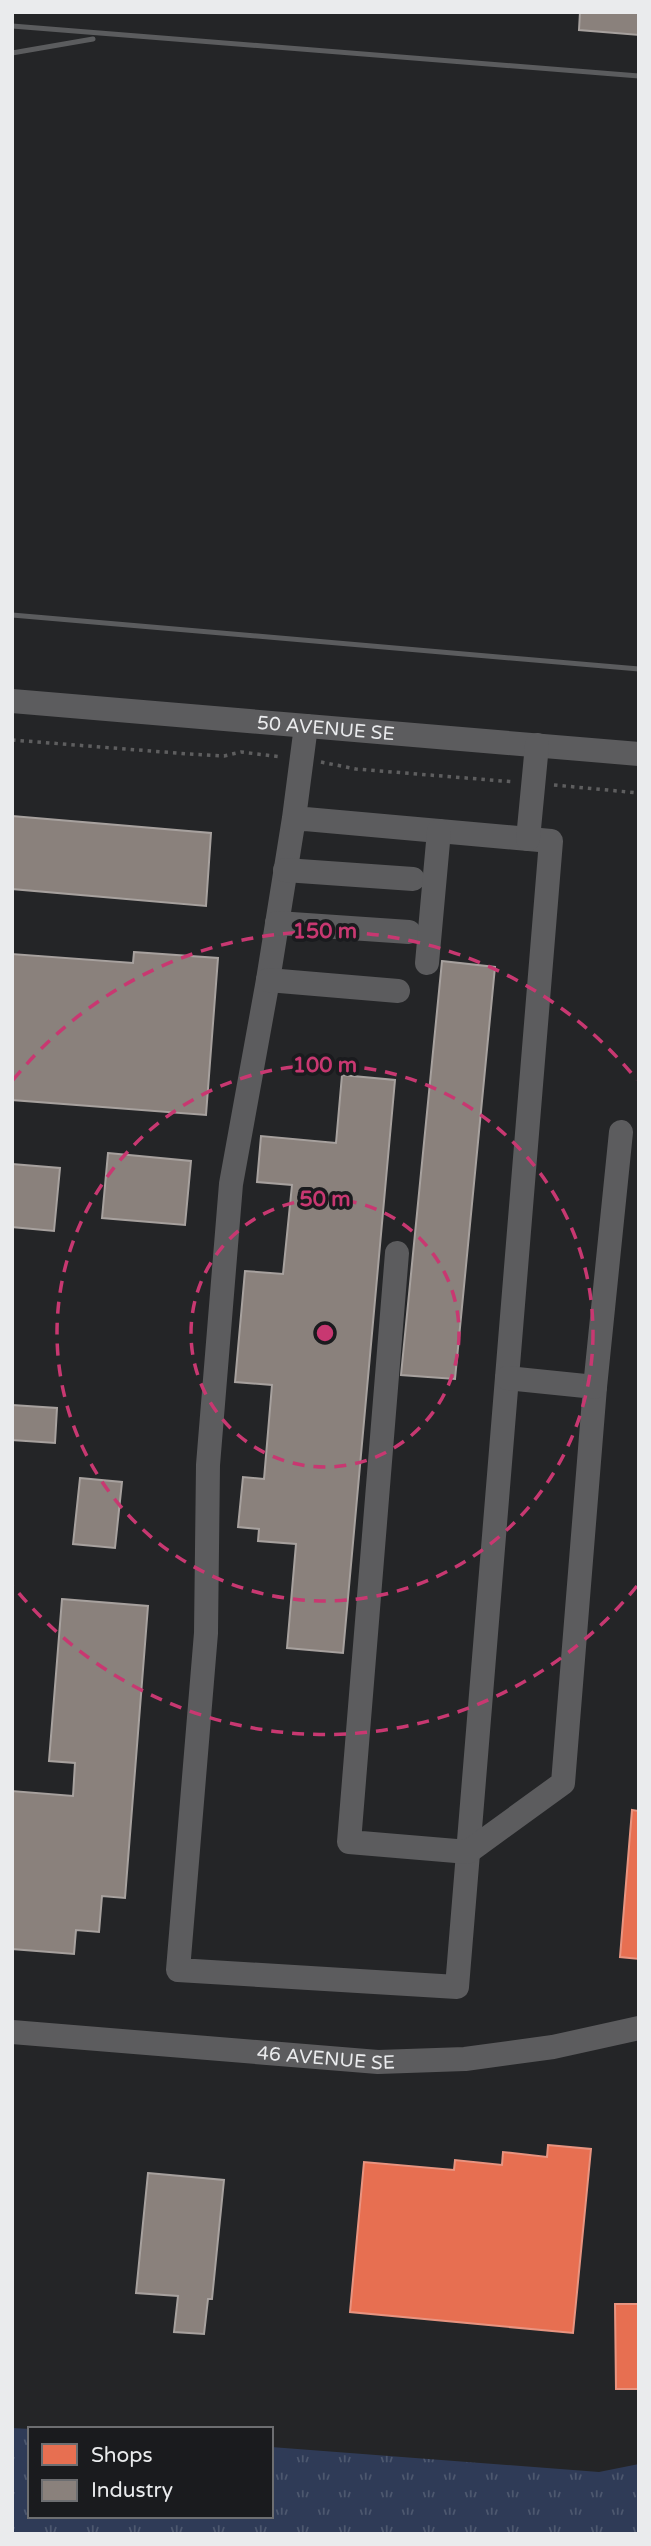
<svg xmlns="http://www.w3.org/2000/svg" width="651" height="2546" viewBox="0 0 651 2546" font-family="'Varela Round',sans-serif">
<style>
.grass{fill:url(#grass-tufts)}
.shops{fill:#e76f51;stroke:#e89480;stroke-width:2}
.industry{fill:#8a817c;stroke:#a7a19e;stroke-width:2}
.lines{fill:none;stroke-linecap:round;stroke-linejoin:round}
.path{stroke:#5e5e5f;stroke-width:3.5;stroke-dasharray:3.5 5;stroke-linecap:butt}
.minor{stroke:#5c5c5e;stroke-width:24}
.rail{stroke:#5b5c5e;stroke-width:5}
.ring{fill:none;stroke:#c83871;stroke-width:3.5;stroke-dasharray:12 9}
.labels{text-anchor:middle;stroke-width:7;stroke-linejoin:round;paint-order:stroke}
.street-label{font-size:19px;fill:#eaebed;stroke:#1a1b1e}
.centre{fill:#c83871;stroke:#1a1b1e;stroke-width:3.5}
.ring-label{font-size:21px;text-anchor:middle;font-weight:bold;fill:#c83871;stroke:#1a1b1e;stroke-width:7;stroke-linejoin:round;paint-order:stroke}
</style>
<defs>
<pattern id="grass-tufts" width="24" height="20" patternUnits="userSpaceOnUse" patternTransform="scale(1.75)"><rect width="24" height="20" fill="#2f3b57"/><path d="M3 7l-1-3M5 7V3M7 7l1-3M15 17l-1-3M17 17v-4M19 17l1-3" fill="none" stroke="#4d586f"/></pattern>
</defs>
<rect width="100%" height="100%" fill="#242527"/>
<path class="grass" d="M12 2428 30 2429V2516H271V2447L599 2472 639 2464V2534H12Z"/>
<g class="shops">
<path d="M632 1810 639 1811V1959L620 1957Z"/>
<path d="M548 2145 591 2149 573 2333 350 2312 364 2162 454 2170 455 2160 502 2165 503 2152 547 2157Z"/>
<path d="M615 2304H639V2389H616Z"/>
</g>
<g class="industry">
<path d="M580 12H639V35L579 30Z"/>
<path d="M12 816 211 833 206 906 12 889Z"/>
<path d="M134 952 218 958 206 1115 12 1100V954L133 963Z"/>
<path d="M442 961 495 967 455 1379 401 1375Z"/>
<path d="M342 1075 395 1080 343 1653 287 1648 296 1544 258 1541 259 1529 238 1527 243 1477 264 1479 272 1385 235 1382 245 1271 283 1274 292 1185 257 1182 261 1136 336 1143Z"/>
<path d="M108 1153 191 1161 185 1225 102 1218Z"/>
<path d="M12 1164 60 1168 54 1231 12 1227Z"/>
<path d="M12 1405 57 1408 55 1443 12 1440Z"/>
<path d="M80 1478 122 1482 115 1548 73 1544Z"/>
<path d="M62 1599 148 1606 125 1898 102 1896 99 1932 76 1930 74 1954 12 1949V1791L73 1796 75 1763 49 1761Z"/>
<path d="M148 2173 224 2180 212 2299H208L204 2334 174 2332 178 2296 136 2293Z"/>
</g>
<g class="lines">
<g class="path">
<path d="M12 740 189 754 224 756 241 752 282 757"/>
<path d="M321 762 356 769 515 782"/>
<path d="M554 785 639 793"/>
</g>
<g class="minor">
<path id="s1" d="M12 701 639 754"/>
<path d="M294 818 551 841 457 1987 178 1970 206 1633 208 1465 231 1184 268 980 294 818 306 726"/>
<path d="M528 839 537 745"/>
<path d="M285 870 413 879"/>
<path d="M277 923 409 932"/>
<path d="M427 963 439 831"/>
<path d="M268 980 398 991"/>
<path d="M397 1253 349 1842 468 1852 563 1783 595 1387 507 1378"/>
<path d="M595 1387 621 1132"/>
<path id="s2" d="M12 2032 378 2062 465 2059 553 2047 639 2028"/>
</g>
<g class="rail">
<path d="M12 26 639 76"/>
<path d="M12 53 93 39"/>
<path d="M12 615 639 669"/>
</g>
</g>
<g class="ring">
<circle cx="325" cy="1333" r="134"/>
<circle cx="325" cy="1333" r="268"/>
<path d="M637 1586A402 402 0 0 1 13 1586M13 1080A402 402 0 0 1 637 1080"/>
</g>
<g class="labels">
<g class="street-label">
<text dy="7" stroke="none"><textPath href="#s1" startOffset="315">50 AVENUE SE</textPath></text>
<text dy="7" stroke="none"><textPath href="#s2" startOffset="315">46 AVENUE SE</textPath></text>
</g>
</g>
<circle cx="325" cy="1333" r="10" class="centre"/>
<g class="ring-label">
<text x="325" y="938">150 m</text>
<text x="325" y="1072">100 m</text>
<text x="325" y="1206">50 m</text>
</g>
<rect width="651" height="2546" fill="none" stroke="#eaebed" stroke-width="28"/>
<rect x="28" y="2427" width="245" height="91" fill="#1a1b1e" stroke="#6d6e71" stroke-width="2"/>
<rect x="42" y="2444" width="35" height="21" fill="#e76f51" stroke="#6d6e71" stroke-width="2"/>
<text x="91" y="2462" font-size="21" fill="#eaebed">Shops</text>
<rect x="42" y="2480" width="35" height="21" fill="#8a817c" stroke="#6d6e71" stroke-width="2"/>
<text x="91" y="2497" font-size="21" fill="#eaebed">Industry</text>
</svg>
